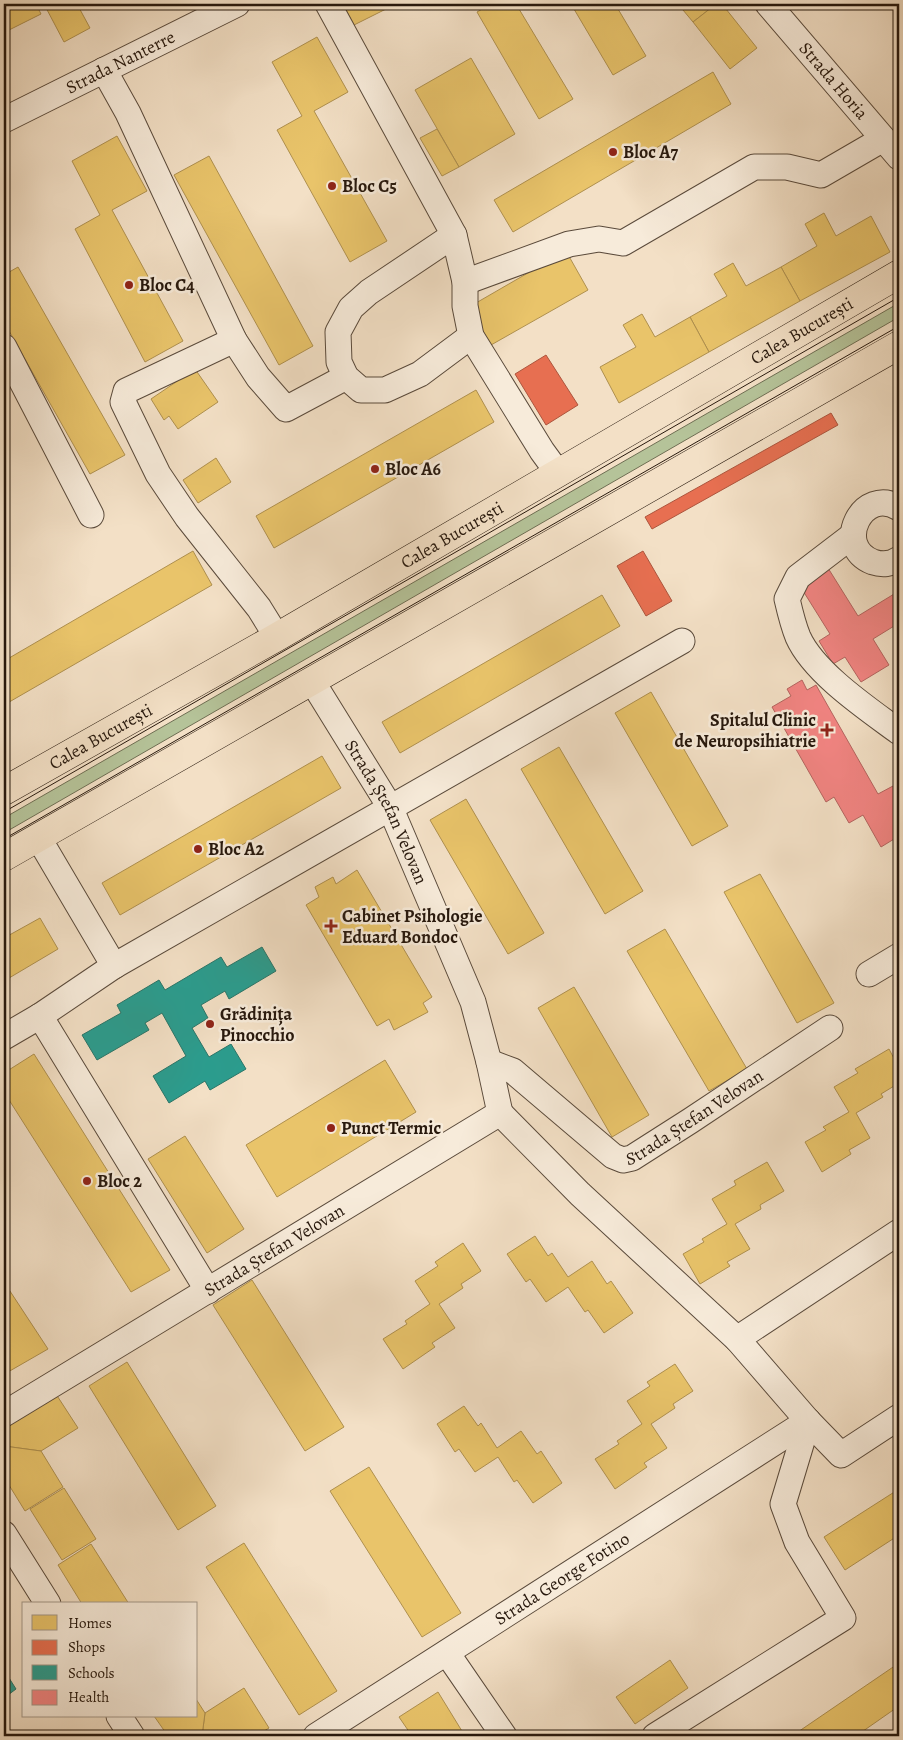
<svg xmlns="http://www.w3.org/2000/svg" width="903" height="1740" viewBox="0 0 903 1740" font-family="Alegreya,serif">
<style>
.green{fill:#b5c399;stroke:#6e6e53}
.homes{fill:#e9c46a;stroke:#af904e}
.shops{fill:#e76f51;stroke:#ad553d}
.schools{fill:#2a9d8f;stroke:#297568}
.health{fill:#f28482;stroke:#b5645f}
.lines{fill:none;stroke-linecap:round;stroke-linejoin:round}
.minor-casing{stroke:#5a4a3b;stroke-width:27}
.major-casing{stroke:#27180d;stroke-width:29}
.minor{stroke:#f7ebda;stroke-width:25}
.major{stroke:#f3e0c6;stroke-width:28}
.tram{stroke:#27180d;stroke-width:1}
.poi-dot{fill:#8f2418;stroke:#f7ebda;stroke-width:2}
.labels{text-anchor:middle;stroke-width:5;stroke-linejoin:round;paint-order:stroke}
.street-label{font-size:18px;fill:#27180d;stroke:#f7ebda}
.poi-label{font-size:18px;font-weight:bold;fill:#27180d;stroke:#f7ebda;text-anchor:start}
</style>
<rect width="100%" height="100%" fill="#f3e0c6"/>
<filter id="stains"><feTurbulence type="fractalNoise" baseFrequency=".004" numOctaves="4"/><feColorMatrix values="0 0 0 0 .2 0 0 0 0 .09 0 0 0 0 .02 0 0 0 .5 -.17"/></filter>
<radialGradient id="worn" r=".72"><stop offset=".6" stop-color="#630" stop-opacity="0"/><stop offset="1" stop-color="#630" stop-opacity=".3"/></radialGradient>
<path class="green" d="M899 303V317L4 833V818Z"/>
<g class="homes">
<path d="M4 4H36L41 14 9 30 4 20Z"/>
<path d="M44 4H77L90 28 64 42Z"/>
<path d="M343 4H396L354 25Z"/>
<path d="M491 4H516L573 99 539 119 477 12Z"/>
<path d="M571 4H615L646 56 613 75Z"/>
<path d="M678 4H716L693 22Z"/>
<path d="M716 4H722L757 48 730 69 693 22Z"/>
<path d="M317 37 348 92 314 111 387 241 350 262 277 130 302 116 272 62Z"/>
<path d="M471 58 515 134 459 167 415 90Z"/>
<path d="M713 72 731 104 513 232 494 200Z"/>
<path d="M437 129 459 167 442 176 420 138Z"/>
<path d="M117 136 147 191 112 210 183 341 145 362 75 229 100 215 72 161Z"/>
<path d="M209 156 313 346 279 365 174 175Z"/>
<path d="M824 213 836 236 871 216 890 252 800 301 781 267 817 246 805 224Z"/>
<path d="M566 251 588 290 491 345 469 307Z"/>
<path d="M733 263 746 286 781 267 800 301 709 352 690 317 727 296 714 274Z"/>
<path d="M18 267 125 455 90 474 4 322V275Z"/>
<path d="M642 314 655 337 690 317 709 352 619 403 600 367 636 347 623 325Z"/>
<path d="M195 369 218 402 178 429 169 416 164 420 151 399Z"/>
<path d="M476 390 494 422 274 548 256 516Z"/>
<path d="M216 458 231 482 198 503 183 480Z"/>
<path d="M193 551 212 585 4 705V661Z"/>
<path d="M602 595 620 626 400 753 382 722Z"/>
<path d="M651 692 728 826 692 846 615 713Z"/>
<path d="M559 747 643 891 605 914 521 769Z"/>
<path d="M322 756 341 788 120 915 102 883Z"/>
<path d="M466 799 544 933 508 954 430 820Z"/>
<path d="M357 870 432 997 423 1003 428 1012 394 1030 389 1019 377 1026 306 905 319 897 315 887 333 877 336 884Z"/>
<path d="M760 874 834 1003 797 1023 724 892Z"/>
<path d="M40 918 58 949 4 981V938Z"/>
<path d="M665 929 747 1069 709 1091 627 951Z"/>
<path d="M899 985V995L895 987Z"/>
<path d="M574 987 649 1115 612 1137 538 1008Z"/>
<path d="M889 1049 899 1068V1083L881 1094 883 1097 856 1113 870 1138 849 1150 851 1154 822 1172 805 1142 826 1130 823 1127 849 1112 834 1087 858 1073 855 1069Z"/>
<path d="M34 1054 170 1270 131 1292 4 1092V1073Z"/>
<path d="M385 1060 416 1112 277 1197 246 1145Z"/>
<path d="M185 1136 244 1229 207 1253 148 1159Z"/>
<path d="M767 1162 784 1191 760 1205 761 1209 735 1224 750 1249 727 1262 730 1266 700 1284 683 1254 704 1242 702 1239 727 1224 712 1199 736 1185 734 1181Z"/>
<path d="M535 1236 548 1256 552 1253 568 1277 592 1261 607 1284 611 1281 633 1313 604 1333 588 1310 585 1312 568 1287 546 1302 530 1279 526 1282 507 1254Z"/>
<path d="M463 1243 481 1271 461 1284 463 1288 439 1304 455 1328 432 1343 435 1347 403 1369 383 1339 407 1324 405 1321 430 1304 415 1281 438 1266 435 1262Z"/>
<path d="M252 1280 344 1427 305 1451 213 1305Z"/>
<path d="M4 1282 48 1349 8 1372 4 1366Z"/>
<path d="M127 1362 216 1506 178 1530 89 1386Z"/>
<path d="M675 1364 693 1391 673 1404 675 1408 651 1424 667 1448 644 1463 647 1467 615 1489 595 1459 619 1444 617 1441 642 1424 627 1401 650 1386 647 1382Z"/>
<path d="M54 1391 78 1428 41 1451 4 1446V1431L6 1421Z"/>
<path d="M464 1406 478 1426 481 1423 497 1448 521 1431 537 1454 541 1451 562 1483 533 1503 517 1480 514 1482 498 1457 475 1472 459 1449 455 1452 437 1424Z"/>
<path d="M4 1446 41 1451 63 1487 25 1511 4 1477Z"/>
<path d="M369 1467 461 1613 422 1637 330 1491Z"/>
<path d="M64 1488 96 1539 62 1560 30 1509Z"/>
<path d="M899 1489V1535L845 1570 824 1537Z"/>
<path d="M244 1543 337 1691 299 1715 206 1567Z"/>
<path d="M91 1544 129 1604H82L58 1565Z"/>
<path d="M670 1660 688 1688 635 1724 616 1697Z"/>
<path d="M899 1663V1706L856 1736H792Z"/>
<path d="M244 1688 269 1728 256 1736H202L205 1713Z"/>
<path d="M438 1692 465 1736H412L399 1717Z"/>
<path d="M196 1699 205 1713 202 1736H168L154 1716H196Z"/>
</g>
<g class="shops">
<path d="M546 355 578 405 546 425 515 374Z"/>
<path d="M831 413 838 425 652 529 645 517Z"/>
<path d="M643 551 672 601 646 616 617 566Z"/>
</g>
<g class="schools">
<path d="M262 947 276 971 229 999 225 991 201 1005 208 1018 192 1028 209 1057 231 1044 246 1069 210 1090 205 1081 169 1103 153 1076 186 1056 162 1013 145 1023 149 1030 97 1060 82 1035 121 1013 117 1005 159 980 165 990 221 957 227 967Z"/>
<path d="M4 1670 16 1689 4 1698Z"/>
</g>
<g class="health">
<path d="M828 568 858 616 899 591V623L873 639 889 665 861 682 845 657 833 664 819 641 830 634 800 586Z"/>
<path d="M802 680 807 690 816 685 878 794 893 786 899 796V836L881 847 863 815 849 823 834 797 826 802 772 707 791 696 787 689Z"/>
</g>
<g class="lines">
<g class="minor-casing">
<g id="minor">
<path d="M328 4 454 235 465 282V306L471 336 542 451 558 473"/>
<path id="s1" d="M768 4 899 157"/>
<path d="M104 70 128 113 234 340 258 377 286 409 346 377"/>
<path id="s2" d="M4 120 237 4"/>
<path d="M454 235 369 292 351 308 338 332 339 362 346 377 361 390H385L420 374 471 336"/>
<path d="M465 282 569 244 599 239 623 243 754 167H787L821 175 883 139"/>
<path d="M234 340 126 391 123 402 158 474 187 517 259 608 277 637"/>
<path d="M4 347 91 515"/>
<path d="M899 508C863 485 832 546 873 562 882 565 892 564 899 559"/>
<path d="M853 535 798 577 787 599C790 612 793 625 798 637 814 673 868 709 899 732"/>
<path id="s3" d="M312 681 390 807 473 1002 489 1062 500 1113"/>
<path d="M38 837 114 966"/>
<path d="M869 974 899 956"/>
<path d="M40 1016 208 1291"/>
<path d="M4 1037 40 1016 114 966 682 641"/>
<path id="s4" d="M489 1062 513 1071 613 1156 623 1160 632 1158 690 1121 830 1028"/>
<path d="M500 1113 580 1194 737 1339 808 1421 841 1455 899 1417"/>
<path d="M737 1339 899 1232"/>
<path id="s5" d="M4 1414 500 1113"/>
<path d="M4 1534 48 1604"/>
<path d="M447 1653 504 1736"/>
<path d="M119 1716 132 1736"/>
<path id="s6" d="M316 1736 808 1421"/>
<path d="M655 1736 843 1618 797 1542 783 1504 808 1421"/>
</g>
</g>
<g class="major-casing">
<g id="major">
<path id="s7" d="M4 791 277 637 899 274"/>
<path d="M4 857 899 345"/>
</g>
</g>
<use href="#minor" class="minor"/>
<use href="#major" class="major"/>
<g class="tram">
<path d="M4 812 899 297"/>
<path d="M4 839 899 326"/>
</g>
</g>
<g class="poi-dot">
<circle cx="613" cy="152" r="5"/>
<circle cx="332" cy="186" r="5"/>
<circle cx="129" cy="285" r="5"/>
<circle cx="375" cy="469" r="5"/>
<path d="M824.5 722.5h5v5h5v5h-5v5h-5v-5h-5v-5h5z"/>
<circle cx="198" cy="849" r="5"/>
<path d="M328.5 918.5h5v5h5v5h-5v5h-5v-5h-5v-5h5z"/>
<circle cx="210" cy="1024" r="5"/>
<circle cx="331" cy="1128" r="5"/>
<circle cx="87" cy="1181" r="5"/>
</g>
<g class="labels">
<g class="street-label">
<text dy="6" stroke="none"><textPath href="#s2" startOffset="130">Strada Nanterre</textPath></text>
<text dy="6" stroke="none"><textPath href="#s1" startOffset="101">Strada Horia</textPath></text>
<text dy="6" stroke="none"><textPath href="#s7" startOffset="921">Calea București</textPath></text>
<text dy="6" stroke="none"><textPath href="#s7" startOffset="516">Calea București</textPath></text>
<text dy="6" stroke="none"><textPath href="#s7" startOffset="111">Calea București</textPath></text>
<text dy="6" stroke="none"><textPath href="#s3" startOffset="151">Strada Ștefan Velovan</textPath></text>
<text dy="6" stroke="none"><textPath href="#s4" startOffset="251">Strada Ștefan Velovan</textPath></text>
<text dy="6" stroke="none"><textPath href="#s5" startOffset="316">Strada Ștefan Velovan</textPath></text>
<text dy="6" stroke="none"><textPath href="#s6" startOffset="292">Strada George Fotino</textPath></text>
</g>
<g class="poi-label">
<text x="623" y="158">Bloc A7</text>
<text x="342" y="192">Bloc C5</text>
<text x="139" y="291">Bloc C4</text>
<text x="385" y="475">Bloc A6</text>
<text x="816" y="726" text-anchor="end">Spitalul Clinic<tspan x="816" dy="21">de Neuropsihiatrie</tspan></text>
<text x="208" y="855">Bloc A2</text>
<text x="342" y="922">Cabinet Psihologie<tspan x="342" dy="21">Eduard Bondoc</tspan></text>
<text x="220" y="1020">Grădinița<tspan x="220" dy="21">Pinocchio</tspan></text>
<text x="341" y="1134">Punct Termic</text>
<text x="97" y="1187">Bloc 2</text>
</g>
</g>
<rect width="903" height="1740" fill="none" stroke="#f3e0c6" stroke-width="20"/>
<rect x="5" y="5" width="893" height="1730" fill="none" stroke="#27180d" stroke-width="2.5"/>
<rect x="10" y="10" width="883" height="1720" fill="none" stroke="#27180d"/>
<rect x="22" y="1602" width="175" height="115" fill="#f7ebda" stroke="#a49788"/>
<rect x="32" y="1615" width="25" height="15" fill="#e9c46a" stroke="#a49788"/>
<text x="68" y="1628" font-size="15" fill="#27180d">Homes</text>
<rect x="32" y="1640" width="25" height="15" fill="#e76f51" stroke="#a49788"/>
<text x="68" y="1652" font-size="15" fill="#27180d">Shops</text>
<rect x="32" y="1665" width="25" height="15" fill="#2a9d8f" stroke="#a49788"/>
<text x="68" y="1678" font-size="15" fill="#27180d">Schools</text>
<rect x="32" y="1690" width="25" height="15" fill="#f28482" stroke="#a49788"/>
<text x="68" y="1702" font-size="15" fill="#27180d">Health</text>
<rect width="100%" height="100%" filter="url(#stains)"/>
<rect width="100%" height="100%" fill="url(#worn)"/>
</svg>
